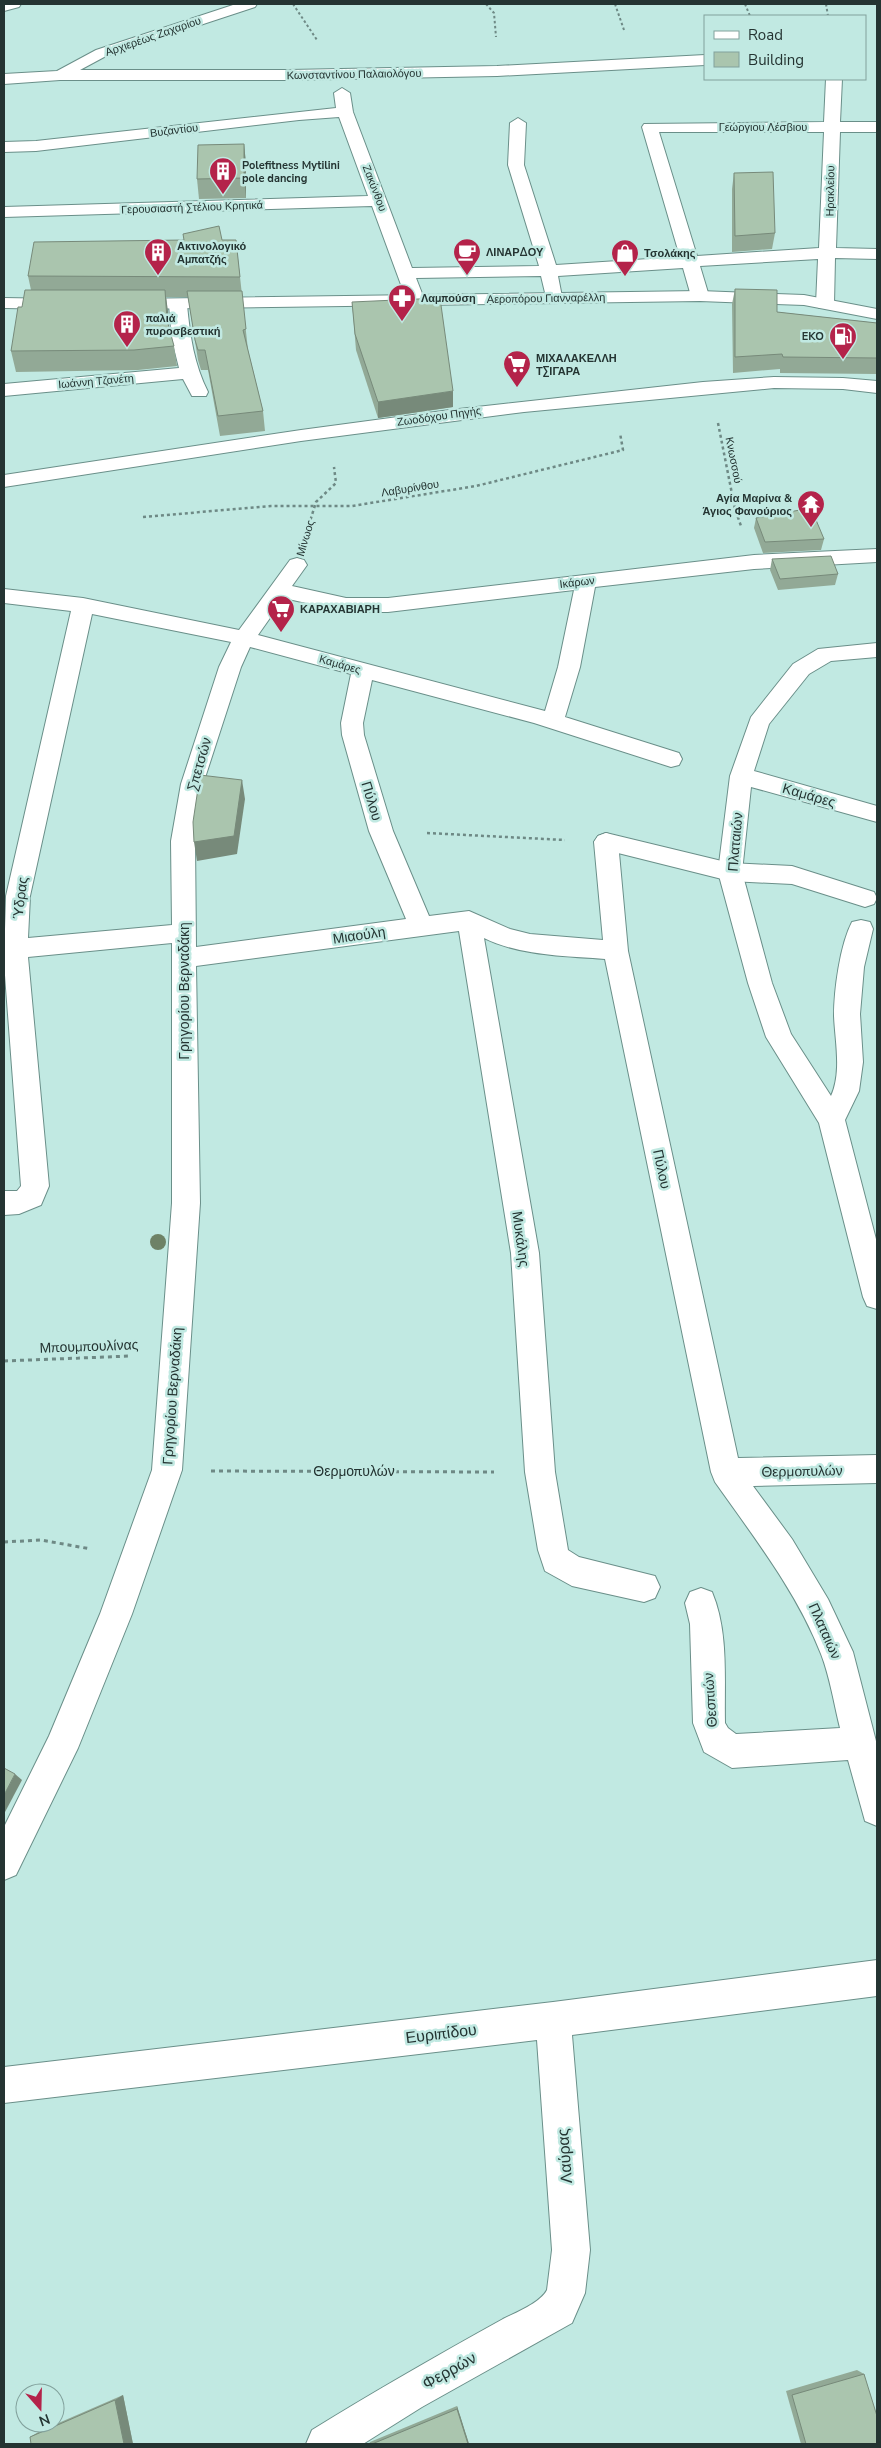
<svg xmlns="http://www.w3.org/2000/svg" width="881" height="2448" viewBox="0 0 881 2448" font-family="'Nunito Sans',sans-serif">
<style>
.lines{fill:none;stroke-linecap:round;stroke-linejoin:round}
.pedestrian-casing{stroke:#6a8f89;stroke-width:2}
.minor-casing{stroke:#6a8f89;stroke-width:2}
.primary-casing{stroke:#6a8f89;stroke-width:2}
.path-far2{stroke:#6e8985;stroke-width:2;stroke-dasharray:2.5 2.5;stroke-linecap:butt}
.path-far1{stroke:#6e8985;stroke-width:2.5;stroke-dasharray:3 3;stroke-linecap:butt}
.path{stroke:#6e8985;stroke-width:3;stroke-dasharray:4 4;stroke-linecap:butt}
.pedestrian{fill:#fff;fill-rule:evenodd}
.minor{fill:#fff;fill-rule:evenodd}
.primary{fill:#fff;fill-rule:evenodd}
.tree{fill:#6e8266}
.wall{fill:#92a996}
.shaded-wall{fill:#778a7a}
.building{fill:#aac5ae;stroke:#778a7a}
.labels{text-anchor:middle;stroke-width:5;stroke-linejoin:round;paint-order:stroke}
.far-street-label{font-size:11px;fill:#243432;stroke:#c1e9e2}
.far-poi-label{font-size:11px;font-weight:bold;fill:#243432;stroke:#c1e9e2;text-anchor:start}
.street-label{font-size:14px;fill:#243432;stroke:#c1e9e2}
.near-street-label{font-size:16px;fill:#243432;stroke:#c1e9e2}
</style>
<rect width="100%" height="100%" fill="#c1e9e2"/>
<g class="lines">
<g class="pedestrian-casing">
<path id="pedestrian" d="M606 833 730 863 792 866 874 892 877 898 874 904 865 907 792 884 730 881 598 848 594 842 598 836Z"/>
</g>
<g class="minor-casing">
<g id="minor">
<path d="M4 4H21L19 7 4 11Z"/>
<path d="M236 4H257L255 7 106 56 80 70H289L497 66 705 55V65L497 76 289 80H60L4 84V74L57 71 96 50Z"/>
<path d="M826 79H842L840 122H877V132H840L836 248 877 249V259L835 258 834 304 831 308H819L816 304 818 259 700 266 709 296 706 300H694L691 296 683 268 558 276 562 297 559 301H547L541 276 416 278 425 301 422 305H410L407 301 372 206 4 217V207L368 196 339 117 299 120 36 151 4 152V142L36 141 336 108 334 93 342 88 350 93 353 112 412 268 539 266 508 165 510 123 518 118 526 123 524 165 556 265 680 257 642 127 644 124 824 122ZM659 132H824L819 248 697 256Z"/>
<path d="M178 300 184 301 187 305C190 336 194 364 208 392L206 396H192L183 379 4 396V384L179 368 172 340 169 305 172 301Z"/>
<path d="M877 549V562L754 569 595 587 580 667 565 717 679 753 682 759 679 765 671 767 534 723 372 680 363 723 364 735 393 831 429 916 469 911 510 929 530 934 603 940 594 842 598 836 606 833 614 836 618 842 628 951 738 1458 877 1455V1483L753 1486 792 1539 828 1599 853 1652 877 1745V1826L865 1821 848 1760 732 1768 704 1752 693 1723 690 1624 685 1603 690 1592 701 1588 712 1592C729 1632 724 1680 725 1723L728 1728 736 1734 840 1728C834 1704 830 1677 821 1654 797 1592 753 1536 715 1482L711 1472 605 959C565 956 521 956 484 938L539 1253 555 1472 568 1550 579 1557 655 1576 660 1587 655 1598 644 1602 572 1586 545 1571 538 1550 525 1472 511 1253 459 931 196 966 200 1203 182 1470 132 1614 78 1748 16 1875 4 1880V1827L49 1736 100 1614 152 1470 172 1203V943L28 957 49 1186 41 1205 19 1214 4 1215V1191H17L21 1186 4 962 6 896 71 611 4 603V589L83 598 239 630 290 560 297 558 304 560 307 565 292 586 346 598H388L754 555ZM574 590 558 667 545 711 258 635 284 598 346 612H388ZM92 614 231 642 219 667 181 784 171 841 172 925 28 938 30 896ZM250 647 351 674 341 723 342 735 369 831 406 919 196 947 195 841 203 784 241 667Z"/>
<path d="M877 643V657L831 661 809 674 769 724 754 771 877 806V822L751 787 742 872 772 983 791 1034 831 1096C842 1072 835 1041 834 1016 834 990 840 945 852 922L861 920 870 922 873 929 864 967 860 1014 863 1062 859 1091 845 1120 877 1243V1309L867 1306 863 1297 819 1123 766 1037 748 983 718 872 730 776 751 717 793 664 818 649Z"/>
<path d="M877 1960V1996L572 2035 590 2250 585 2293 572 2323 422 2407 363 2444H306L312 2430C375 2391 438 2355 503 2319 517 2312 540 2303 547 2290L552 2250 537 2040 4 2103V2067L553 2002Z"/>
</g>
</g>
<g class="primary-casing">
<g id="primary">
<path d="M700 291 804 295 877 309V319L804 305 700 301 130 309 124 308 121 304 124 300 130 299Z"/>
<path d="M4 298 60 299 66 300 69 304 66 308 60 309 4 308Z"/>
<path d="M774 377 843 378 877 381V393L843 389 774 388 524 412 301 441 4 487V475L301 430 450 410 703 382Z"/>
</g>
</g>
<g class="path-far2">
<path d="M293 4 317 40"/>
<path d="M486 4 494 13 496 37"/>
<path d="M615 4 624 30"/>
<path d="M745 4 750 16"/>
<path d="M826 4 828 16"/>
</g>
<g class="path-far1">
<path d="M718 423 735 509 741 526"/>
<path d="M143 517 271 506H352L476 486 623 450 620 433"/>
<path d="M307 531 316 502 336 483 334 467"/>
<path d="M427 833 565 840"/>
</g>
<g class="path">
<path d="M4 1361 131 1356"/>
<path d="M211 1471 494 1472"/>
<path d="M4 1542 41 1540 91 1549"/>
</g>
<use href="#pedestrian" class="pedestrian"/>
<use href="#minor" class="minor"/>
<use href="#primary" class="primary"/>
</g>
<circle class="tree" cx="158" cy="1242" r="8"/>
<g class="wall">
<path d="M244 144 246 164V198L199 199 197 179Z"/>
<path d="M734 173 775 233 772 249 732 252V189Z"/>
<path d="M222 240H236L248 350 263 411 265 431 220 436 208 370H201L198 360 188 297H166L169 328 174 346 177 366 138 370 16 372 11 351 31 290 28 276Z"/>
<path d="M735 289 777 312 877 323V374L780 373V369L733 373 732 304Z"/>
<path d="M352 302 453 407 378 418 356 350Z"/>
<path d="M756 518 824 539 821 550 763 553 754 528Z"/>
<path d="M772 559 838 574 835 585 778 590 770 570Z"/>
<path d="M857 2370 864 2374 877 2444H801L786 2391Z"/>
<path d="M123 2395 133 2444 30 2437 40 2431Z"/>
<path d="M457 2406 469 2444H369L370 2442Z"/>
</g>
<g class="shaded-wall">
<path d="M244 144 246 164V198L244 178Z"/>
<path d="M165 290 168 311 170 340 167 320Z"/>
<path d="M453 391V407L378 418V402Z"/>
<path d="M242 780 245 799 237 854 197 861 194 842Z"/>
<path d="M15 1774 22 1780 4 1814V1795Z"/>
<path d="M123 2395 133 2444H124L115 2400Z"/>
<path d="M457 2406 469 2444H468L457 2409Z"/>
</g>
<g class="building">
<path d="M244 144V178L197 179 198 145Z"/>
<path d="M773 172 775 233 735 236 734 173Z"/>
<path d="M219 226 222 240H236L240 277 28 276 34 242 184 240 183 234Z"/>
<path d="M735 289 777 290V312L877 323V358L783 357 782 354 735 357Z"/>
<path d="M25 290H165L167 320 174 346 134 350 11 351 18 307H22Z"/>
<path d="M187 291H242L246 329 243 330 263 411 218 416 205 350H198L195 340Z"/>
<path d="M440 298 453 391 378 402 355 334 352 302Z"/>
<path d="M811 508 824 539 765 542 756 518Z"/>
<path d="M831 556 838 574 780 579 772 559Z"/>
<path d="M200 775 242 780 234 836 194 842 193 822Z"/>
<path d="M4 1768 15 1774 4 1795Z"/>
<path d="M864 2374 877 2416V2444H806L792 2395Z"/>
<path d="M115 2400 124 2444H31L30 2437Z"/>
<path d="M457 2409 468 2444H372Z"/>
</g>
<defs>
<g id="building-pin" transform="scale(1.4375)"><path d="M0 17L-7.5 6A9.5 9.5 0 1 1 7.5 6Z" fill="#b4234a" stroke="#c1e9e2"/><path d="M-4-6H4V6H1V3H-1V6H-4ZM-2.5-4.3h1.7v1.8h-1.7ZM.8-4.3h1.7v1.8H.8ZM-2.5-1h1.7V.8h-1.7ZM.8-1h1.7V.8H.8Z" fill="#fff"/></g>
<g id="cafe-pin" transform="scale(1.4375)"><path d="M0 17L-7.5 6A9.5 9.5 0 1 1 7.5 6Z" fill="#b4234a" stroke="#c1e9e2"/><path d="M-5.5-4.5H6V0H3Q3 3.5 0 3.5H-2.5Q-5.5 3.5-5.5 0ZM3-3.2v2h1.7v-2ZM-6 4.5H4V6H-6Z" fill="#fff"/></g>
<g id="shop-pin" transform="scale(1.4375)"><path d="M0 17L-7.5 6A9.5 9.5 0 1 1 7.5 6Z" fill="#b4234a" stroke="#c1e9e2"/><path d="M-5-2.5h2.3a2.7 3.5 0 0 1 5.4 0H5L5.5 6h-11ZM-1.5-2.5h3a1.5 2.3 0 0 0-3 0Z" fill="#fff"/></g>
<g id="pharmacy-pin" transform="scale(1.4375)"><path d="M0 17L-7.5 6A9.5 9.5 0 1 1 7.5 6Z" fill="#b4234a" stroke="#c1e9e2"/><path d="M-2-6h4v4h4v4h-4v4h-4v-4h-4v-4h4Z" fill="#fff"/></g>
<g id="fuel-pin" transform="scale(1.4375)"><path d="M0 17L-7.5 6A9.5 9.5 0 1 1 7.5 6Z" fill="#b4234a" stroke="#c1e9e2"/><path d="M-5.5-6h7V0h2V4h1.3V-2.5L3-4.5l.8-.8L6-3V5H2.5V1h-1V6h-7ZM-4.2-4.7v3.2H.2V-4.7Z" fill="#fff"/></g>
<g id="supermarket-pin" transform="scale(1.4375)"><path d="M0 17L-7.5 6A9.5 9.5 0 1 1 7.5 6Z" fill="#b4234a" stroke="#c1e9e2"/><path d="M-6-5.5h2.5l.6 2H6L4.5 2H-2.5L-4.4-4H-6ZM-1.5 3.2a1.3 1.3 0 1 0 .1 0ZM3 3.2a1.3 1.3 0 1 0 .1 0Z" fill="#fff"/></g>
<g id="temple-pin" transform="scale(1.4375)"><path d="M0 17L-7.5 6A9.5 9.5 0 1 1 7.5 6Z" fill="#b4234a" stroke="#c1e9e2"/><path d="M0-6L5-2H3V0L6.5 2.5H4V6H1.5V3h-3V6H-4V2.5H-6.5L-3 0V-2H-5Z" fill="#fff"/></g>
</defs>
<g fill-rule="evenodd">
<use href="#building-pin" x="223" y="171"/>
<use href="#building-pin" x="158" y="252"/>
<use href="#cafe-pin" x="467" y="252"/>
<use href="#shop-pin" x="625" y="253"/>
<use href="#pharmacy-pin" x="402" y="298"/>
<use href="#building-pin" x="127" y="324"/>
<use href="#fuel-pin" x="843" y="336"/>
<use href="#supermarket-pin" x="517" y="364"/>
<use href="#temple-pin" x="811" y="504"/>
<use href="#supermarket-pin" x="281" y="609"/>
</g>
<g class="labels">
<g class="far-street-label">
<text transform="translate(153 36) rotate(-19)" y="4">Αρχιερέως Ζαχαρίου</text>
<text transform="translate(354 74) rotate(-1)" y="4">Κωνσταντίνου Παλαιολόγου</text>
<text x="763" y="131">Γεώργιου Λέσβιου</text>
<text transform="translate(174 130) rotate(-7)" y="4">Βυζαντίου</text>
<text transform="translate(375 188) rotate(69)" y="4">Ζακύνθου</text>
<text transform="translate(830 191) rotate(-89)" y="4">Ηρακλείου</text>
<text transform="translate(192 207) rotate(-2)" y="4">Γερουσιαστή Στέλιου Κρητικά</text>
<text transform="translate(546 298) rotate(-1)" y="4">Αεροπόρου Γιανναρέλλη</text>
<text transform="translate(96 381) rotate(-5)" y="4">Ιωάννη Τζανέτη</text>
<text transform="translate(439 416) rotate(-8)" y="4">Ζωοδόχου Πηγής</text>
<text transform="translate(734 460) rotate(79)" y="4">Κνωσσού</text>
<text transform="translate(410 488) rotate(-9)" y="4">Λαβυρίνθου</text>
<text transform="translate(305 538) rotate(-73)" y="4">Μίνωος</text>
<text transform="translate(577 582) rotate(-7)" y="4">Ικάρων</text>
<text transform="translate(340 664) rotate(16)" y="4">Καμάρες</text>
</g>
<g class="far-poi-label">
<text x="242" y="169">Polefitness Mytilini<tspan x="242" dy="13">pole dancing</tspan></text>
<text x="177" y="250">Ακτινολογικό<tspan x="177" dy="13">Αμπατζής</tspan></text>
<text x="486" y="256">ΛΙΝΑΡΔΟΥ</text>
<text x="644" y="257">Τσολάκης</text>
<text x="421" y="302">Λαμπούση</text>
<text x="146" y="322">παλιά<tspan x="146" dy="13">πυροσβεστική</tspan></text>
<text x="824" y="340" text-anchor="end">EKO</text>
<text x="536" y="362">ΜΙΧΑΛΑΚΕΛΛΗ<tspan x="536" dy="13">ΤΣΙΓΑΡΑ</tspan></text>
<text x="792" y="502" text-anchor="end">Αγία Μαρίνα &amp;<tspan x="792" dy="13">Άγιος Φανούριος</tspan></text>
<text x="300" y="613">ΚΑΡΑΧΑΒΙΑΡΗ</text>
</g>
<g class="street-label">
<text transform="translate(199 764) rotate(-74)" y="5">Σπετσών</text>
<text transform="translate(809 795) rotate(16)" y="5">Καμάρες</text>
<text transform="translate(372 801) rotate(73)" y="5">Πύλου</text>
<text transform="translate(735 842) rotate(-85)" y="5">Πλαταιών</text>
<text transform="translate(20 898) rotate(-83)" y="5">Ύδρας</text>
<text transform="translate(359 935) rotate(-8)" y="5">Μιαούλη</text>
<text transform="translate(184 991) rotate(-90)" y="5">Γρηγορίου Βερναδάκη</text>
<text transform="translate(662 1169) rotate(78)" y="5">Πύλου</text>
<text transform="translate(521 1239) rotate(82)" y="5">Μυκάλης</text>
<text transform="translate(89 1346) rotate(-2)" y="5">Μπουμπουλίνας</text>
<text transform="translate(172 1396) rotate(-86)" y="5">Γρηγορίου Βερναδάκη</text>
<text x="354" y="1476">Θερμοπυλών</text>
<text transform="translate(802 1471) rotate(-1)" y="5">Θερμοπυλών</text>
<text transform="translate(825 1631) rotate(66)" y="5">Πλαταιών</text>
<text transform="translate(710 1700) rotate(-94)" y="5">Θεσπιών</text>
</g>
<g class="near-street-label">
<text transform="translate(441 2033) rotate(-7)" y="6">Ευριπίδου</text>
<text transform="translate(564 2156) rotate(-94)" y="6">Λαύρας</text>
<text transform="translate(449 2370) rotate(-29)" y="6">Φερρών</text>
</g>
</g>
<rect width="881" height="2448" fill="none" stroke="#243432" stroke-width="10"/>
<rect x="704" y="15" width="162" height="65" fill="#c1e9e2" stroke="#82a19c"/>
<rect x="714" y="31" width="25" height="8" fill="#ffffff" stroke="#82a19c"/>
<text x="748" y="40" font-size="15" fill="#243432">Road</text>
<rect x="714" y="52" width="25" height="15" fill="#aac5ae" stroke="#82a19c"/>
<text x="748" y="65" font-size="15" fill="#243432">Building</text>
<g transform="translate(40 2408) rotate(160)"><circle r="24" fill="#c1e9e2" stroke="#82a19c"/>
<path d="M0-4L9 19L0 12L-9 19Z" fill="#b4234a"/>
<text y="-8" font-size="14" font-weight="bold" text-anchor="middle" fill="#243432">N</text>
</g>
</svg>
